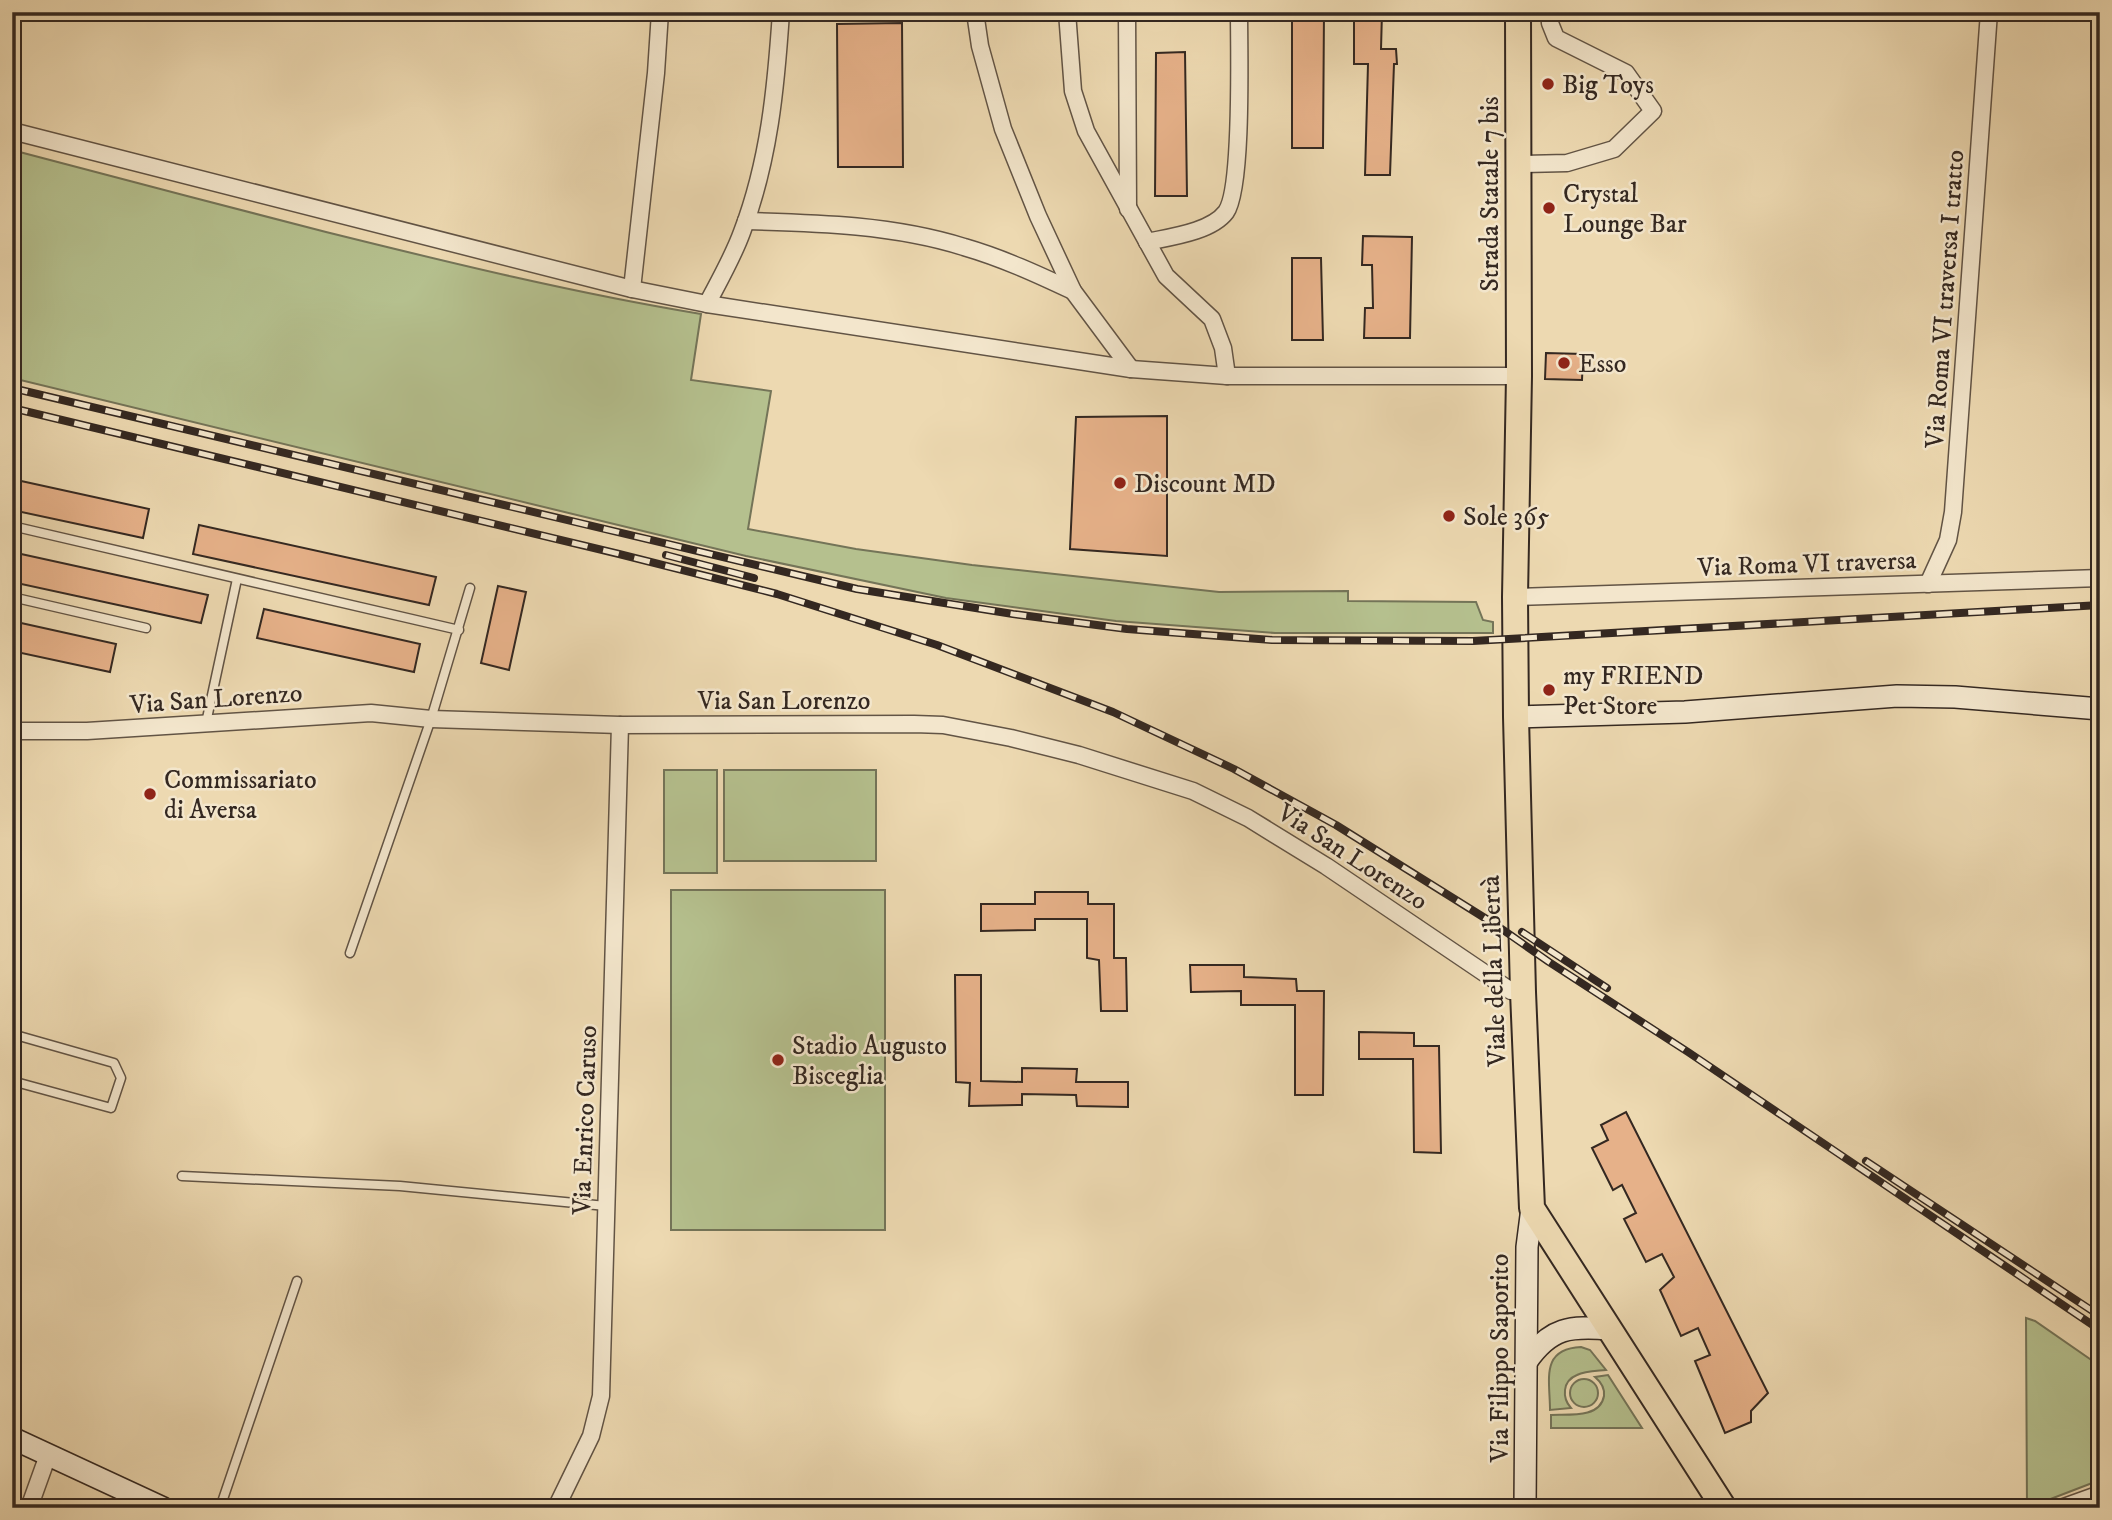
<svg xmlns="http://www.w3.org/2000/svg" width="2112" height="1520" viewBox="0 0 2112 1520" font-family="'IM FELL DW Pica',serif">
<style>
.green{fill:#b5c08e;stroke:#747458;stroke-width:2}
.building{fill:#e6b189;stroke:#342821;stroke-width:2}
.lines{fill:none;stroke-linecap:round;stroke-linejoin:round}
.lane-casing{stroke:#625445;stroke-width:11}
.street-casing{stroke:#625445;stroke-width:19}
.secondary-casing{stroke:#342821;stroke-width:24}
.primary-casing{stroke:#342821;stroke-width:28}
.lane{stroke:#f3e6cc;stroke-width:8}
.street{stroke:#f3e6cc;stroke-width:16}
.secondary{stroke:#f3e6cc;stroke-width:21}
.primary{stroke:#edd9b1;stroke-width:24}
.rail-casing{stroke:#342821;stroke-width:8}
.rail{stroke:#f3e6cc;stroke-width:5;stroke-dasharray:16;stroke-linecap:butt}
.poi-dot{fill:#8f2418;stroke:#f3e6cc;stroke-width:2.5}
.labels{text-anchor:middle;stroke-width:5;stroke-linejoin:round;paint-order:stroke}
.poi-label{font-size:26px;fill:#342821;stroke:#f3e6cc;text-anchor:start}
.street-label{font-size:26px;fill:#342821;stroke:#f3e6cc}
</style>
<rect width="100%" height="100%" fill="#edd9b1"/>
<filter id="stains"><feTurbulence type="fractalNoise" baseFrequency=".00286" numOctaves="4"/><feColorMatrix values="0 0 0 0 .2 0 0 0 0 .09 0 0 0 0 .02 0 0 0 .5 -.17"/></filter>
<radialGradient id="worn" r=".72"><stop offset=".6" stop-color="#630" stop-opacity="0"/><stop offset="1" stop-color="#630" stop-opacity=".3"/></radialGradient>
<g class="green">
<path d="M12 150C117 178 221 205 326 232 451 263 574 293 701 314L691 380 771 391 748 529 856 549 972 565 1219 592 1348 591V601L1476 602 1483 620 1493 622V633H1275L1116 621 946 598 746 556 12 378Z"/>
<rect x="664" y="770" width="53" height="103"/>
<rect x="724" y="770" width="152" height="91"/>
<rect x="671" y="890" width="214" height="340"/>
<path d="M2026 1318 2035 1321 2100 1366V1480L2027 1508Z"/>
<path d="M1581 1347 1590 1350 1606 1370C1597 1371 1585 1371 1577 1375 1562 1381 1562 1398 1571 1408L1550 1410C1550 1380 1540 1349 1581 1347Z"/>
<path d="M1608 1375 1642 1428H1551V1415C1567 1414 1600 1419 1604 1396 1605 1388 1601 1382 1595 1377Z"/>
<circle cx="1584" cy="1393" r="14"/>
</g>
<g class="building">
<path d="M1292 12H1324L1323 148H1292Z"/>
<path d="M1354 12H1382L1381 49H1396L1397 64H1394L1390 175H1365L1368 64H1354Z"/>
<path d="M902 23 903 167H838L837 24Z"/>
<path d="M1185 52 1187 196H1155L1156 53Z"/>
<path d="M1363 236 1412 237 1410 338H1364L1365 308H1373L1372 265H1362Z"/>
<path d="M1292 258H1321L1323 340H1292Z"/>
<path d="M1546 353 1583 354 1582 380 1545 379Z"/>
<path d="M1167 416V556L1070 549 1076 417Z"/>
<path d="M12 479 149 509 143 538 12 510Z"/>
<path d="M199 525 436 577 429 605 193 554Z"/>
<path d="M12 552 208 595 201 623 12 582Z"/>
<path d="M498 586 526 592 509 670 481 663Z"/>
<path d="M264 609 420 644 414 672 257 638Z"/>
<path d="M12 621 116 644 110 672 12 651Z"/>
<path d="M1035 892H1088V904H1114V958H1126L1127 1011H1101L1099 960 1087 958V919H1035V930L981 931V904H1035Z"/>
<path d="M1190 965H1244V977L1296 979 1297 991H1324L1323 1095H1295V1005H1241V991L1191 992Z"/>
<path d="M955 975H981V1081L1022 1082V1068L1077 1069 1076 1082H1128V1107L1077 1106 1076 1095 1022 1094V1105L969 1106 970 1083 956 1082Z"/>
<path d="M1359 1032 1414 1033V1046H1439L1441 1153 1414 1152 1413 1059H1359Z"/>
<path d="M1626 1112 1768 1393 1751 1411V1422L1725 1433 1695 1361 1710 1355 1698 1328 1681 1336 1660 1290 1674 1277 1662 1254 1646 1262 1624 1219 1636 1213 1622 1185 1613 1190 1592 1148 1608 1140 1601 1125Z"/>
</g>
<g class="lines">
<g class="lane-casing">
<g id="lane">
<path d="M12 526 459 630"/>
<path d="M12 597 146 628"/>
<path d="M206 723 237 579"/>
<path d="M350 953 431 719 470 588"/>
<path d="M12 1034 114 1063 121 1078 111 1108 12 1081"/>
<path d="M182 1176 400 1186 606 1206"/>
<path d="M220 1508 297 1281"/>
</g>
</g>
<g class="street-casing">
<g id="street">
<path d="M975 12 980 46 1003 129 1038 216 1073 291 1131 369"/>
<path d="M1067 12 1073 91 1086 131 1166 276 1212 319 1223 348 1227 376"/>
<path d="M1127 12 1128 209"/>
<path d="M12 131 632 289 707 304 1131 369 1227 376H1519"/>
<path d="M1519 164 1567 163 1614 149 1653 111 1626 73 1556 38 1550 23 1549 12"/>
<path d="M746 221C819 223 894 225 964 247 1002 258 1037 274 1073 291"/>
<path d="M1147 242C1170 237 1211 232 1226 212 1243 188 1239 49 1239 12"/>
<path d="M632 289 656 73 660 12"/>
<path d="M707 304C719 281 733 257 742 232 769 161 776 88 781 12"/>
<path d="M1928 584 1948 540 1953 512 1989 12"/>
<path d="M1515 597 2100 578"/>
<path d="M12 731H87L371 713 431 719 620 725 914 724 943 725 1011 738 1079 755 1193 791 1248 818 1326 866 1511 991 1523 992"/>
<path d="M29 1508 48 1455"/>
<path d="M556 1508 591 1436 601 1396 620 725"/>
<path d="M2061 1508 2100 1494"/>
</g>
</g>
<g class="secondary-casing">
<g id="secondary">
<path d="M1516 717 1685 712 1897 696 1955 697 2100 709"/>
<path d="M1527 1361C1551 1327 1570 1326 1609 1329"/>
<path d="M12 1438 163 1508"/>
<path d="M1525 1508 1527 1247 1532 1208"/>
</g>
</g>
<g class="primary-casing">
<path id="primary" d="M1518 12 1519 376 1515 597 1516 717 1523 992 1532 1208 1724 1508"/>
</g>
<use href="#lane" class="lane"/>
<use href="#street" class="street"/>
<use href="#secondary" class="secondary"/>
<use href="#primary" class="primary"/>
<g class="rail-casing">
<g id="rail">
<path d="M12 388 857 589 1013 614 1127 629 1272 640 1473 641 2100 605"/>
<path d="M12 408 619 554 777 594 937 645 1113 712 1234 769 1336 825 1496 925 1549 962 1688 1052 2100 1330"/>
<path d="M666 555 754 578"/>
<path d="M1522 932 1607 988"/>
<path d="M1866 1161 2100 1316"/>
</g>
</g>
<use href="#rail" class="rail"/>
</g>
<g class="poi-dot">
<circle cx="1548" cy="84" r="7"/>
<circle cx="1549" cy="208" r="7"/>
<circle cx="1564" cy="363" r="7"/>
<circle cx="1120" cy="483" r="7"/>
<circle cx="1449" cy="516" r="7"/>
<circle cx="1549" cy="690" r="7"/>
<circle cx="150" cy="794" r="7"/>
<circle cx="778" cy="1060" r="7"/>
</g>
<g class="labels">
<g class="poi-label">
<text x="1562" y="93">Big Toys</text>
<text x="1563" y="202">Crystal<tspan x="1563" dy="30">Lounge Bar</tspan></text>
<text x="1578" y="372">Esso</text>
<text x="1134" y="492">Discount MD</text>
<text x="1463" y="525">Sole 365</text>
<text x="1563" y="684">my FRIEND<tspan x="1563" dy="30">Pet Store</tspan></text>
<text x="164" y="788">Commissariato<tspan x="164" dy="30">di Aversa</tspan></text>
<text x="792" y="1054">Stadio Augusto<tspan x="792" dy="30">Bisceglia</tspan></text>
</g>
<g class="street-label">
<text transform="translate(1489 194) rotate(-90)" y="9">Strada Statale 7 bis</text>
<text transform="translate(1944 299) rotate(-86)" y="9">Via Roma VI traversa I tratto</text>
<text transform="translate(1807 563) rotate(-2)" y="9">Via Roma VI traversa</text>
<text transform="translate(216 698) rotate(-4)" y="9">Via San Lorenzo</text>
<text x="784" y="709">Via San Lorenzo</text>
<text transform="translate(1353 856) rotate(33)" y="9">Via San Lorenzo</text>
<text transform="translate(1493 971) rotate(-92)" y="9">Viale della Libertà</text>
<text transform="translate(584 1120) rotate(-88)" y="9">Via Enrico Caruso</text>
<text transform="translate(1499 1358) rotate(-90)" y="9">Via Filippo Saporito</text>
</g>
</g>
<rect width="2112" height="1520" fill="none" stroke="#edd9b1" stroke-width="42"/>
<rect x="14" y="14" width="2084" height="1492" fill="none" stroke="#342821" stroke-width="3.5"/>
<rect x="21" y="21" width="2070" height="1478" fill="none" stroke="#342821" stroke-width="2"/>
<rect width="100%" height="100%" filter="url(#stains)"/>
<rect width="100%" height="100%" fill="url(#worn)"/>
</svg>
